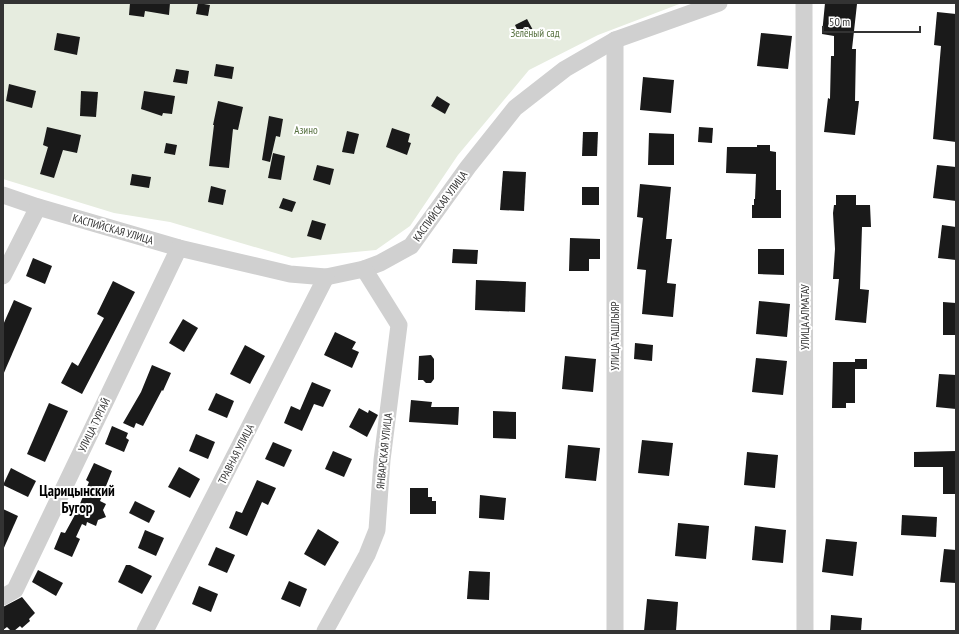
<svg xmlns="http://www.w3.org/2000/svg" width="959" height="634" viewBox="0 0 959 634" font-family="'PT Sans Narrow',sans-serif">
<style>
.green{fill:#e6ecdf}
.building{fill:#1a1a1a}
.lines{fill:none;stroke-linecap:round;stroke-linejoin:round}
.minor{stroke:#d0d0d0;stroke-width:17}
.labels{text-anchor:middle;stroke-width:4;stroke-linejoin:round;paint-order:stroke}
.park-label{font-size:11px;fill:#56703f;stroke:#fff}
.street-label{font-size:11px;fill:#333;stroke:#fff}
.district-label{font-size:15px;font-weight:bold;fill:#000;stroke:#fff}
</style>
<rect width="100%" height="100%" fill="#fff"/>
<path class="green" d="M3 3H682L598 35 529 70 458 155 410 226 376 250 292 258 170 222 114 213 3 179Z"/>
<g class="building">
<path d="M130 3H170L169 15 145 11 144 17 129 15Z"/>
<path d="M198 3 210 5 208 16 196 14Z"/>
<path d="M825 3 857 4 852 49H856L855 101H859L855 135 824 132 828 98 830 99 831 56H834V36L822 34Z"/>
<path d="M937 12 956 14V142L933 139 941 46 934 45Z"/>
<path d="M527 19 534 32 521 38 515 25Z"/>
<path d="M57 33 80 37 77 55 54 50Z"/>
<path d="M761 33 792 36 788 69 757 66Z"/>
<path d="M216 64 234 67 232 79 214 76Z"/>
<path d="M176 69 189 71 187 84 173 82Z"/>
<path d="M643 77 674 80 671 113 640 110Z"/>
<path d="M9 84 36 91 32 108 6 101Z"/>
<path d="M81 91 98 92 96 117 80 116Z"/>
<path d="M144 91 175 96 172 114 163 113 162 116 141 109Z"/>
<path d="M437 96 450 104 445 114 431 106Z"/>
<path d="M218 101 243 107 238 130 233 129 229 168 209 166 214 125H213Z"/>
<path d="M269 116 283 119 280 137 276 136 270 162 262 160Z"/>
<path d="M47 127 81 135 77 153 63 150 54 178 40 174 48 147 43 145Z"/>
<path d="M699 127 713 128 712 143 698 142Z"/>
<path d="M392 128 410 134 408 142 411 143 407 155 386 147Z"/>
<path d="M347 131 359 134 354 154 342 152Z"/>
<path d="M583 132H598L597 156H582Z"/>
<path d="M649 133 674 134V165H648Z"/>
<path d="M166 143 177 145 175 155 164 153Z"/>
<path d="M757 145H770V151L776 152V190H781V218H752V205H754V199H755L756 174 726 173 727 147H757Z"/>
<path d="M273 153 285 156 281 180 268 178Z"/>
<path d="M317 165 334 169 330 185 313 180Z"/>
<path d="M937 165 956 167V201L933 198Z"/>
<path d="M503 171 526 172 524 211 500 210Z"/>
<path d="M132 174 151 177 149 188 130 185Z"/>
<path d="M640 184 671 187 666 239H672L667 283 676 284 673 317 642 314 646 270 637 269 643 218 637 217Z"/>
<path d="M211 186 226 190 223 205 208 202Z"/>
<rect x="582" y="187" width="17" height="18"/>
<path d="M836 195H856V205H870L871 227H862L860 289 869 290 866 323 835 320 839 279H833L835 249 833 213 834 205H836Z"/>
<path d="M283 198 296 202 292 212 279 208Z"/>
<path d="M312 220 326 224 321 240 307 236Z"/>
<path d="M942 225 956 227V260L938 258Z"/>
<path d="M570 238 600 239V259H589V271H569Z"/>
<path d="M453 249 478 250 477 264 452 263Z"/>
<path d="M758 249H784V275L758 274Z"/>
<path d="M33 258 52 266 45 284 26 276Z"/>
<path d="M476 280 526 282 525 312 475 310Z"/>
<path d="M113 281 135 292 82 394 61 383 72 362 78 366 104 318 97 314Z"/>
<path d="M14 300 32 308 3 375V325Z"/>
<path d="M759 301 790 304 787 337 756 334Z"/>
<path d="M943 302 956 303V335H943Z"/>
<path d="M183 319 198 328 184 352 169 343Z"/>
<path d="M335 332 356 342 352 349 359 352 352 368 324 355Z"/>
<path d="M635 343 653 345 652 361 634 359Z"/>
<path d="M245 345 265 356 250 384 230 374Z"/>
<path d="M431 355 434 359V379L431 383H426L423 380H418L419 356Z"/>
<path d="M565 356 596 359 593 392 562 389Z"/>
<path d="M756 358 787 361 783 395 752 392Z"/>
<path d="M855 359H867V369H855V403H846V408H832L833 362H855Z"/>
<path d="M152 365 171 373 163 391 162 390 143 426 136 423 134 428 123 423 141 392Z"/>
<path d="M939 374 956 375V409L936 407Z"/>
<path d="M312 382 331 390 323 407 314 404 302 431 284 423 291 406 300 410Z"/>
<path d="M216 393 234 401 227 418 208 410Z"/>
<path d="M411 400 432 402 431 407H459L458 425 409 422Z"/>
<path d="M49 403 68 411 45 462 27 454Z"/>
<path d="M359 408 368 413 369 410 378 415 367 437 349 427Z"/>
<path d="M493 411 516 412V439L493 438Z"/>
<path d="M112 426 128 433 126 438 129 440 124 452 105 444Z"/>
<path d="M196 434 215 442 208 459 189 451Z"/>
<path d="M642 440 673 443 669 476 638 473Z"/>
<path d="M273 442 292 450 284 467 265 459Z"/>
<path d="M568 445 600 448 596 481 565 478Z"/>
<path d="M333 451 352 459 344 477 325 469Z"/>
<path d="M956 451V494H943V467H914V452Z"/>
<path d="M747 452 778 455 775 488 744 485Z"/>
<path d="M94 463 112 471 100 501 106 504 103 510 106 517 98 520 96 526 87 522 86 526 82 524 76 537 80 539 72 557 54 549 61 532 65 533 77 511 89 482 86 480Z"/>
<path d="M179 467 200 479 190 498 168 487Z"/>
<path d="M11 468 36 481 28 497 3 485Z"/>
<path d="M257 480 276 488 268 505 262 502 247 536 229 528 236 511 242 513Z"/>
<path d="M410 488H428V497H432V501H436V514H410Z"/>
<path d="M480 495 506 498 504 520 479 518Z"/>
<path d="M135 501 155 511 149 523 129 513Z"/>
<path d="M3 509 18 516 3 550Z"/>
<path d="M902 515 937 517 936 537 901 535Z"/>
<path d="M678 523 709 526 706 559 675 556Z"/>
<path d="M755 526 786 530 783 563 752 560Z"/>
<path d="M318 529 339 542 325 566 304 554Z"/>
<path d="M145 530 164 538 156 556 138 548Z"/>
<path d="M826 539 857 542 853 576 822 572Z"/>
<path d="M216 547 235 555 227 573 208 565Z"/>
<path d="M944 549 956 550V583L940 582Z"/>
<path d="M126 565H130L152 576 142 594 118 582Z"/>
<path d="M38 570 63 583 56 596 32 582Z"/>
<path d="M469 571 490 572 489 600 467 599Z"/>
<path d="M289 581 307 589 300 607 281 599Z"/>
<path d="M199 586 218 594 211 612 192 604Z"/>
<path d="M22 597 35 613 29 619 30 621 22 628 20 626 14 631H11L7 627 3 630V607Z"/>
<path d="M647 599 678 602 676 631H644Z"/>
<path d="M831 615 862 618 861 631H830Z"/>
</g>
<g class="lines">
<g class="minor">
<path d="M804 3 805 631"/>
<path d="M615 40V631"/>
<path d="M3 195 38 207 179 248 290 274 326 277 364 269 380 263 411 246 468 167 515 108 565 69 615 40 719 3"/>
<path d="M3 276 38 207"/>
<path d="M3 597 15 590 179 248"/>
<path d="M145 631 326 277"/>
<path d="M325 631 367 555 377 530 382 460 399 325 364 269"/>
</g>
</g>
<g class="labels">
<g class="park-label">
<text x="535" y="37">Зелёный сад</text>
<text x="306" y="134">Азино</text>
</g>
<g class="street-label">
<text transform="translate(440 206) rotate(-54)" y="4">КАСПИЙСКАЯ УЛИЦА</text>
<text transform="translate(113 229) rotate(16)" y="4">КАСПИЙСКАЯ УЛИЦА</text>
<text transform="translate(805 317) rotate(-90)" y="4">УЛИЦА АЛМАТАУ</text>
<text transform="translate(615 336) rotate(-90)" y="4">УЛИЦА ТАШЛЫЯР</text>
<text transform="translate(94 425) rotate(-64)" y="4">УЛИЦА ТУРГАЙ</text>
<text transform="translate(384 451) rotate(-84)" y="4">ЯНВАРСКАЯ УЛИЦА</text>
<text transform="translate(236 454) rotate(-63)" y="4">ТРАВНАЯ УЛИЦА</text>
</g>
<g class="district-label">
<text x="77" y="496">Царицынский<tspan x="77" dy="17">Бугор</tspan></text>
</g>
</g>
<rect width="959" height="634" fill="none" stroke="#333333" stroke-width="8"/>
<path d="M823 26v6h97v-6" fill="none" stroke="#333333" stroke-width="2"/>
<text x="829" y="26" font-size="12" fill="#333333" stroke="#ffffff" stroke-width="3" paint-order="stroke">50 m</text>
</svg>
